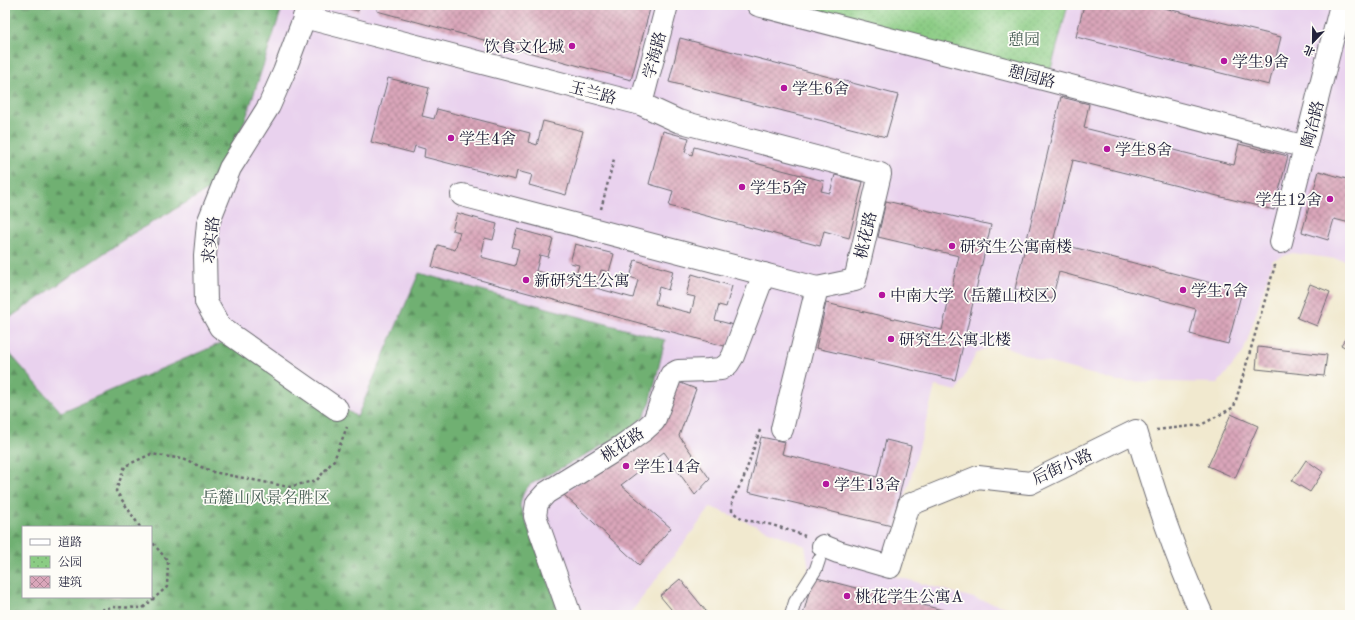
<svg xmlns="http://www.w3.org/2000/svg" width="1355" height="620" viewBox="0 0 1355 620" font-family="'Old Standard TT','Noto Serif SC',serif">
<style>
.built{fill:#e9d2ee}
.forest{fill:url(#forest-firs);stroke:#496956;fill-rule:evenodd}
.park{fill:url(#park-dots);stroke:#567760}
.building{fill:url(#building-cross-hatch)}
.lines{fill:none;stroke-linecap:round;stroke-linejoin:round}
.lane-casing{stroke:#6a686f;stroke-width:14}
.street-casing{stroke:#6a686f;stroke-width:24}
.path{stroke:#6a686f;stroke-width:2.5;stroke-dasharray:3 3;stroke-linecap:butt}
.lane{stroke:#fff;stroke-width:12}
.street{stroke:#fff;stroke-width:22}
.poi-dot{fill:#b5179e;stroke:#fdfcf7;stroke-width:1.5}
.labels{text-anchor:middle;stroke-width:3.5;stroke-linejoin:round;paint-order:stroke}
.park-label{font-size:16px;fill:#475e55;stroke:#fdfcf7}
.poi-label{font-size:16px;fill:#22223b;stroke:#fdfcf7;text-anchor:start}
.street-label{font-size:16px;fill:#22223b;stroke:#fdfcf7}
</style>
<defs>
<pattern id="forest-firs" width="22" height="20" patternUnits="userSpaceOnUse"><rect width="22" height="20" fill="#70b072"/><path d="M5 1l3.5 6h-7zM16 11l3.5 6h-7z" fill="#5c8f5f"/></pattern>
<pattern id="park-dots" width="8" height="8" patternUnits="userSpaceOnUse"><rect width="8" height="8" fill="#8bcc84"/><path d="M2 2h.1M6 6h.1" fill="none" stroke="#78af73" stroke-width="1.8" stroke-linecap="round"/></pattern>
<pattern id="building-cross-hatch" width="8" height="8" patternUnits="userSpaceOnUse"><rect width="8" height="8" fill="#daa6ba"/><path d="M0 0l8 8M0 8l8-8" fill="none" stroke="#b08798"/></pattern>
</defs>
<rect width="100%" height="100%" fill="#fdfcf7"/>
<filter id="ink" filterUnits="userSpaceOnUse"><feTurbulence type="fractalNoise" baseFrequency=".025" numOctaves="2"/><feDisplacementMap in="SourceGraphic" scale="8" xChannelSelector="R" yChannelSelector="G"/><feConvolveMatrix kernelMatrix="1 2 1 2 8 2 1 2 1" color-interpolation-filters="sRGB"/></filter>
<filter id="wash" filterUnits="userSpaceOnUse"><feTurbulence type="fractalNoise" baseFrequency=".012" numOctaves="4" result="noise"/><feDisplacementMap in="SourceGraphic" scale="16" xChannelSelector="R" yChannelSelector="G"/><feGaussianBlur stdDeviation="0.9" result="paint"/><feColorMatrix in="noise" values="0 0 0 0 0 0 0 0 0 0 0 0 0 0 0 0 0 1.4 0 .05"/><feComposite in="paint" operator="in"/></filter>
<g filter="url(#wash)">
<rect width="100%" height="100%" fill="#f1e9cf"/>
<path class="built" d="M283 5H1350V261L1292 253 1273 260 1255 317 1243 353 1218 383 1117 381 1039 360 999 344 977 352 957 391 935 386 922 437 884 573 1034 615H787L809 569 805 546 711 507 629 615H561L520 506 522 496 524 490 531 484 615 439 650 403 665 340 357 417 240 335 61 412 5 348V321L132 234 175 210 246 118Z"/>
<g class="forest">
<path d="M5 5H283L246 118 229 156 208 190 132 234 5 321Z"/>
<path d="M419 273 665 340 650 404 643 417 633 427 615 439 531 484C523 491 522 496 520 506L561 615H5V348L61 412 240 335 357 417ZM23 527H151V597H23Z"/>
</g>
<path class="park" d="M813 5H1068L1048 80 810 18Z"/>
<g id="blocks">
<g class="building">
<path d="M335 5H360L358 11Z"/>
<path d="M378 5H651L631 80 377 11Z"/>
<path d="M1084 5H1152L1281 37 1269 85 1076 37Z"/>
<path d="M680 38 898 95 886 137 669 82Z"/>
<path d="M388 78 429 88 422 116 434 119 437 109 530 133 528 142 537 145 543 121 583 131 566 195 529 185 532 175 517 171 515 180 424 157 425 149 415 146 413 153 371 142Z"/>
<path d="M1061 97 1089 104 1084 128 1234 165 1239 144 1288 156 1274 210 1073 160 1053 242 1242 291 1228 344 1190 334 1196 309 1059 272 1052 299 1015 289Z"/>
<path d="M663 131 689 138 685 152 692 155 694 147 824 181 821 191 830 193 835 175 863 182 849 238 824 231 820 246 669 206 673 191 649 184Z"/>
<path d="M1319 171 1350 180V223L1334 219 1328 240 1302 232Z"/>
<path d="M886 201 991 225 955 380 816 348 826 303 942 330 959 256 878 237Z"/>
<path d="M457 213 497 224 493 240 485 238 481 257 515 266 519 249 512 247 517 229 553 239 548 257 540 255 536 271 574 281 579 265 570 263 575 244 614 254 609 272 601 270 596 288 633 298 638 280 630 277 635 260 673 271 668 290 659 287 655 304 691 313 695 297 686 295 692 274 732 286 726 307 719 305 715 320 734 325 728 347 432 267 438 245 455 250 460 232 452 230Z"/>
<path d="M1310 284 1330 292 1317 326 1297 318Z"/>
<path d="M1350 331V350L1341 345Z"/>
<path d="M1258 347 1327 355 1324 376 1256 369Z"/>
<path d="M673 380 696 389 679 436 710 479 695 495 664 452 621 485 671 528 639 565 563 494 656 430Z"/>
<path d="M1231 414 1258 426 1235 478 1208 466Z"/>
<path d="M761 437 785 442 782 454 877 477 886 440 911 446 892 526 748 492Z"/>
<path d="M1306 460 1323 472 1310 492 1292 481Z"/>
<path d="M813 577 958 614V615H803Z"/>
<path d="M680 579 706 611 701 615H676L660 596Z"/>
</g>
</g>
</g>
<g filter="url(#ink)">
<use href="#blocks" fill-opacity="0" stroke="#6a686f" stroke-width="1"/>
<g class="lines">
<g class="lane-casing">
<path id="lane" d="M791 615 795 602 816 569 819 560"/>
</g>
<g class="street-casing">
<g id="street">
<path d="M309 5 284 72 269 106 230 168 208 223 205 255 206 302 220 327 337 409"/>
<path d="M758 5 1306 147"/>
<path d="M304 17 641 104 678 121 880 174 855 280 817 288 782 429"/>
<path d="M641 104 667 5"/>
<path d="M462 195 817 288"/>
<path d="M1281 242 1341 5"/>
<path d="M823 546 838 552 890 567 909 505 978 477 1030 483 1136 431C1155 494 1175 556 1202 615"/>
<path d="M570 615 535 516 537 503 546 493 622 446 644 430 654 421 671 375 678 371 708 370 721 369 728 364 733 356 764 274"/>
</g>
</g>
<g class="path">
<path d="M601 209 614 159"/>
<path d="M760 430 743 480 732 500V511C744 523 757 521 772 525 783 528 794 532 805 536"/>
<path d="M1156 430 1201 425 1234 407 1276 262"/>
<path d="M140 527 116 491 125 466 151 454 183 459 213 472 289 487 317 480 334 460 347 427"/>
<path d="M78 615 112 607 143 608 167 587 168 561 151 541"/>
</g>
<use href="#lane" class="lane"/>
<use href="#street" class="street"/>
</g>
</g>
<g class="poi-dot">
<circle cx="572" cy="46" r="4"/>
<circle cx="1224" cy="61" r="4"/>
<circle cx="784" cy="88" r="4"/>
<circle cx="451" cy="138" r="4"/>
<circle cx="1107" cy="149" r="4"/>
<circle cx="742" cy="187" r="4"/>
<circle cx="1330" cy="199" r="4"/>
<circle cx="952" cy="246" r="4"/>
<circle cx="526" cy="280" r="4"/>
<circle cx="1183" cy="290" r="4"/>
<circle cx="882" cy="295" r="4"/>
<circle cx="891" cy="339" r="4"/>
<circle cx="626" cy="466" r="4"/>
<circle cx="826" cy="484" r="4"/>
<circle cx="847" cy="596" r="4"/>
</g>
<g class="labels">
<g class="park-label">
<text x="1024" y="45">憩园</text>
<text x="266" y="503">岳麓山风景名胜区</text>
</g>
<g class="poi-label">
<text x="564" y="52" text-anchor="end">饮食文化城</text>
<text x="1232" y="67">学生9舍</text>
<text x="792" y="94">学生6舍</text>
<text x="459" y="144">学生4舍</text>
<text x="1115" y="155">学生8舍</text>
<text x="750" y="193">学生5舍</text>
<text x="1322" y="205" text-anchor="end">学生12舍</text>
<text x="960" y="252">研究生公寓南楼</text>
<text x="534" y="286">新研究生公寓</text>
<text x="1191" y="296">学生7舍</text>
<text x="890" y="301">中南大学（岳麓山校区）</text>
<text x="899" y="345">研究生公寓北楼</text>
<text x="634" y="472">学生14舍</text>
<text x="834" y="490">学生13舍</text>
<text x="855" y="602">桃花学生公寓A</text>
</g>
<g class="street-label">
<text transform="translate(654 55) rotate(-75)" y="6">学海路</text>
<text transform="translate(1032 76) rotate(15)" y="6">憩园路</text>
<text transform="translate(593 92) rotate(15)" y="6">玉兰路</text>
<text transform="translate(1312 124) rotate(-76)" y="6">陶冶路</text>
<text transform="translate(865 235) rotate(-77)" y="6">桃花路</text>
<text transform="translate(210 240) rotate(-83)" y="6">求实路</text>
<text transform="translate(622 444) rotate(-34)" y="6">桃花路</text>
<text transform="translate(1062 466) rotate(-24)" y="6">后街小路</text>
</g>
</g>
<rect width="1355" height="620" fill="none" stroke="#fdfcf7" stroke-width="20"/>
<rect x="22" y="526" width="130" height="72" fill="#fdfcf7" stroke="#a5a5ac"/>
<rect x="30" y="539" width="20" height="6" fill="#ffffff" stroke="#a5a5ac"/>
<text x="58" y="546" font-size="12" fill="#22223b">道路</text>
<rect x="30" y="556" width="20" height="12" fill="url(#park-dots)" stroke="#a5a5ac"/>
<text x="58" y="566" font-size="12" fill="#22223b">公园</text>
<rect x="30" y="576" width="20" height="12" fill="url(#building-cross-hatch)" stroke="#a5a5ac"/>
<text x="58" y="586" font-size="12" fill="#22223b">建筑</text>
<g transform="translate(1313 42) rotate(202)" stroke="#fdfcf7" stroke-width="3" paint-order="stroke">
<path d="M0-3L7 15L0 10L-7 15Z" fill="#22223b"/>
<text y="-6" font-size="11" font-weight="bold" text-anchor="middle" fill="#22223b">北</text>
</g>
</svg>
